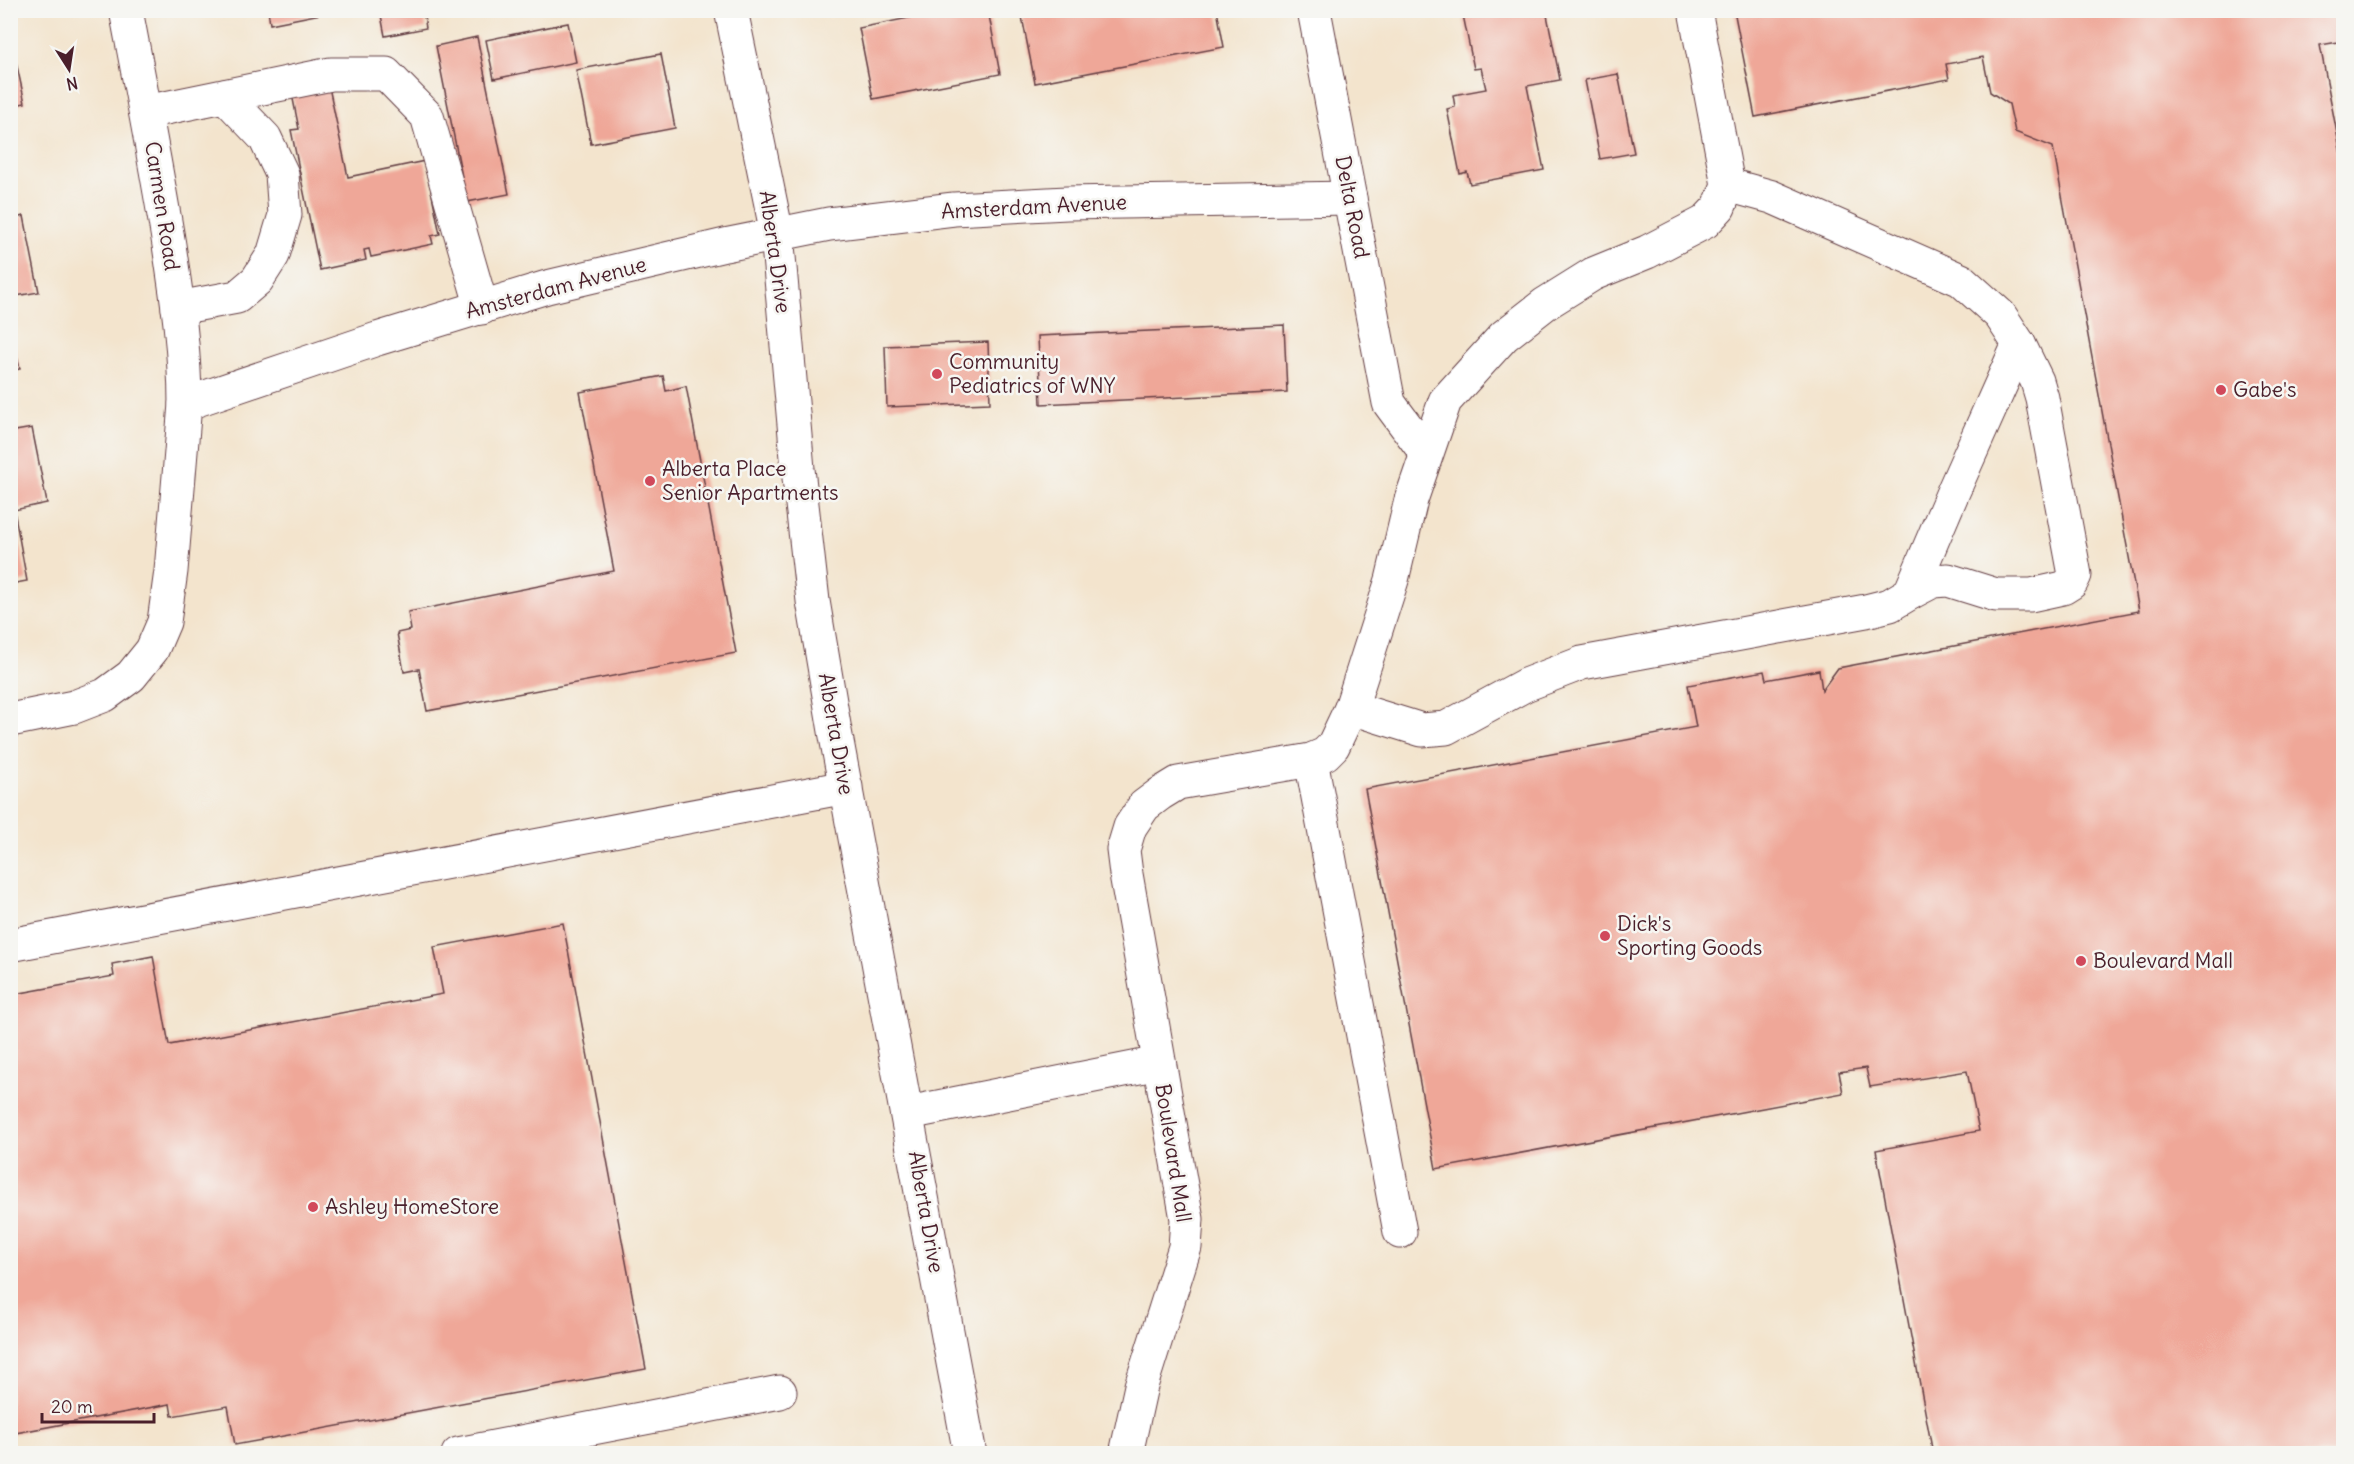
<svg xmlns="http://www.w3.org/2000/svg" width="2354" height="1464" viewBox="0 0 2354 1464" font-family="Delius,sans-serif">
<style>
.building{fill:#efa798}
.lines{fill:none;stroke-linecap:round;stroke-linejoin:round}
.minor-casing{stroke:#633d43;stroke-width:35}
.path{stroke:#633d43;stroke-width:4;stroke-dasharray:1.5 4.5;stroke-linecap:butt}
.minor{stroke:#fff;stroke-width:33}
.poi-dot{fill:#d1495b;stroke:#f6f6f2;stroke-width:2}
.labels{text-anchor:middle;stroke-width:5;stroke-linejoin:round;paint-order:stroke}
.street-label{font-size:21px;fill:#4a1f2b;stroke:#f6f6f2}
.poi-label{font-size:21px;fill:#4a1f2b;stroke:#f6f6f2;text-anchor:start}
</style>
<rect width="100%" height="100%" fill="#f6f6f2"/>
<filter id="ink" filterUnits="userSpaceOnUse"><feTurbulence type="fractalNoise" baseFrequency=".0167" numOctaves="2"/><feDisplacementMap in="SourceGraphic" scale="12" xChannelSelector="R" yChannelSelector="G"/><feConvolveMatrix kernelMatrix="1 2 1 2 8 2 1 2 1" color-interpolation-filters="sRGB"/></filter>
<filter id="wash" filterUnits="userSpaceOnUse"><feTurbulence type="fractalNoise" baseFrequency=".008" numOctaves="4" result="noise"/><feDisplacementMap in="SourceGraphic" scale="24" xChannelSelector="R" yChannelSelector="G"/><feGaussianBlur stdDeviation="1.35" result="paint"/><feColorMatrix in="noise" values="0 0 0 0 0 0 0 0 0 0 0 0 0 0 0 0 0 1.4 0 .05"/><feComposite in="paint" operator="in"/></filter>
<g filter="url(#wash)">
<rect width="100%" height="100%" fill="#f3e4cd"/>
<g id="blocks">
<g class="building">
<path d="M268 10H331V12L270 24Z"/>
<path d="M380 10H423L426 28 385 36Z"/>
<path d="M948 10H988L1000 74 873 99 859 28Z"/>
<path d="M1028 10H1217L1224 47 1035 83 1021 12Z"/>
<path d="M1462 10H1546L1560 80 1527 86 1544 170 1470 184 1467 172 1460 174 1447 109 1455 107 1453 95 1486 89 1481 68 1474 69Z"/>
<path d="M1734 10H2344V41L2320 45 2344 170V1454H1933L1876 1150 1979 1131 1967 1071 1870 1087 1866 1068 1839 1072 1843 1093 1436 1169 1365 789 1696 727 1688 685 1764 671 1766 680 1819 670 1822 690 1838 668 2139 611 2053 147 2015 132 2009 104 1990 92 1983 57 1946 64 1949 79 1755 117Z"/>
<path d="M568 23 576 62 494 79 486 40Z"/>
<path d="M10 34 25 103 10 106Z"/>
<path d="M477 37 509 194 467 202 436 46Z"/>
<path d="M661 54 675 128 591 144 576 70Z"/>
<path d="M1618 74 1634 153 1600 159 1585 80Z"/>
<path d="M329 87 348 177 425 161 440 234 431 236 433 244 371 257 369 249 364 250 366 260 320 270 291 130 299 129 292 94Z"/>
<path d="M24 216 39 292 10 297V219Z"/>
<path d="M1284 325 1287 392 1041 404 1038 336Z"/>
<path d="M10 329 20 369 10 371Z"/>
<path d="M988 342 990 403 887 407 885 346Z"/>
<path d="M663 376 666 391 686 386 736 653 427 711 419 669 404 672 397 633 411 630 408 612 614 571 580 392Z"/>
<path d="M32 428 47 503 14 510 27 581 10 584V432Z"/>
<path d="M563 923 646 1369 235 1445 228 1406 172 1416 170 1404 10 1434V995L114 976 112 964 153 956 169 1045 443 994 434 947Z"/>
</g>
</g>
</g>
<g filter="url(#ink)">
<use href="#blocks" fill-opacity="0" stroke="#633d43" stroke-width="1.5"/>
<g class="lines">
<g class="minor-casing">
<g id="minor">
<path d="M126 10C141 89 156 166 169 245 177 298 185 350 185 404"/>
<path d="M731 10 777 234 798 469 813 601 835 731 970 1454"/>
<path d="M1314 10 1389 403 1426 453"/>
<path d="M146 112 331 74H386L427 116 482 308"/>
<path d="M178 308 237 297 257 280 273 255 285 215 282 174 265 138 225 96"/>
<path d="M1910 593 1933 581 1948 580 1996 595H2031L2063 588 2071 583 2075 575 2042 398 2037 381 2019 344"/>
<path d="M1351 708 1422 730 1446 728 1525 685 1582 663 1866 611 1890 605 1910 593 1953 492 2019 344 2000 315 1961 280 1772 197 1728 185"/>
<path d="M10 720 74 707 105 695 131 676 152 650 164 622 171 571 185 404 377 339 547 287 725 245 829 224 954 209 1067 203 1350 198"/>
<path d="M1311 760 1400 1232"/>
<path d="M10 945 846 787"/>
<path d="M908 1113 1159 1063"/>
<path d="M458 1454 780 1392"/>
<path d="M1126 1454 1141 1386 1185 1247 1187 1219 1126 874 1123 850 1130 827 1144 806 1160 794 1178 783 1311 760 1325 754 1333 746 1351 708 1392 580 1411 500 1445 401 1504 336 1545 304 1593 274 1647 252 1705 222 1719 207 1728 185 1695 10"/>
</g>
</g>
<path class="path" d="M2344 86 2342 100 2344 109"/>
<use href="#minor" class="minor"/>
</g>
</g>
<g class="poi-dot">
<circle cx="937" cy="374" r="6"/>
<circle cx="2221" cy="390" r="6"/>
<circle cx="650" cy="481" r="6"/>
<circle cx="1605" cy="936" r="6"/>
<circle cx="2081" cy="961" r="6"/>
<circle cx="313" cy="1207" r="6"/>
</g>
<g class="labels">
<g class="street-label">
<text transform="translate(162 206) rotate(81)" y="7">Carmen Road</text>
<text transform="translate(1034 207) rotate(-3)" y="7">Amsterdam Avenue</text>
<text transform="translate(1352 207) rotate(79)" y="7">Delta Road</text>
<text transform="translate(775 252) rotate(82)" y="7">Alberta Drive</text>
<text transform="translate(556 288) rotate(-15)" y="7">Amsterdam Avenue</text>
<text transform="translate(836 734) rotate(80)" y="7">Alberta Drive</text>
<text transform="translate(1173 1153) rotate(81)" y="7">Boulevard Mall</text>
<text transform="translate(926 1212) rotate(80)" y="7">Alberta Drive</text>
</g>
<g class="poi-label">
<text x="949" y="369">Community<tspan x="949" dy="24">Pediatrics of WNY</tspan></text>
<text x="2233" y="397">Gabe's</text>
<text x="662" y="476">Alberta Place<tspan x="662" dy="24">Senior Apartments</tspan></text>
<text x="1617" y="931">Dick's<tspan x="1617" dy="24">Sporting Goods</tspan></text>
<text x="2093" y="968">Boulevard Mall</text>
<text x="325" y="1214">Ashley HomeStore</text>
</g>
</g>
<rect width="2354" height="1464" fill="none" stroke="#f6f6f2" stroke-width="36"/>
<g transform="translate(69 69) rotate(168)" stroke="#f6f6f2" stroke-width="4.5" paint-order="stroke">
<path d="M0-4.5L10 22L0 15L-10 22Z" fill="#4a1f2b"/>
<text y="-9" font-size="16" font-weight="bold" text-anchor="middle" fill="#4a1f2b">N</text>
</g>
<path d="M42 1413v9h112v-9" fill="none" stroke="#4a1f2b" stroke-width="3"/>
<text x="51" y="1413" font-size="18" fill="#4a1f2b" stroke="#f6f6f2" stroke-width="4.5" paint-order="stroke">20 m</text>
</svg>
